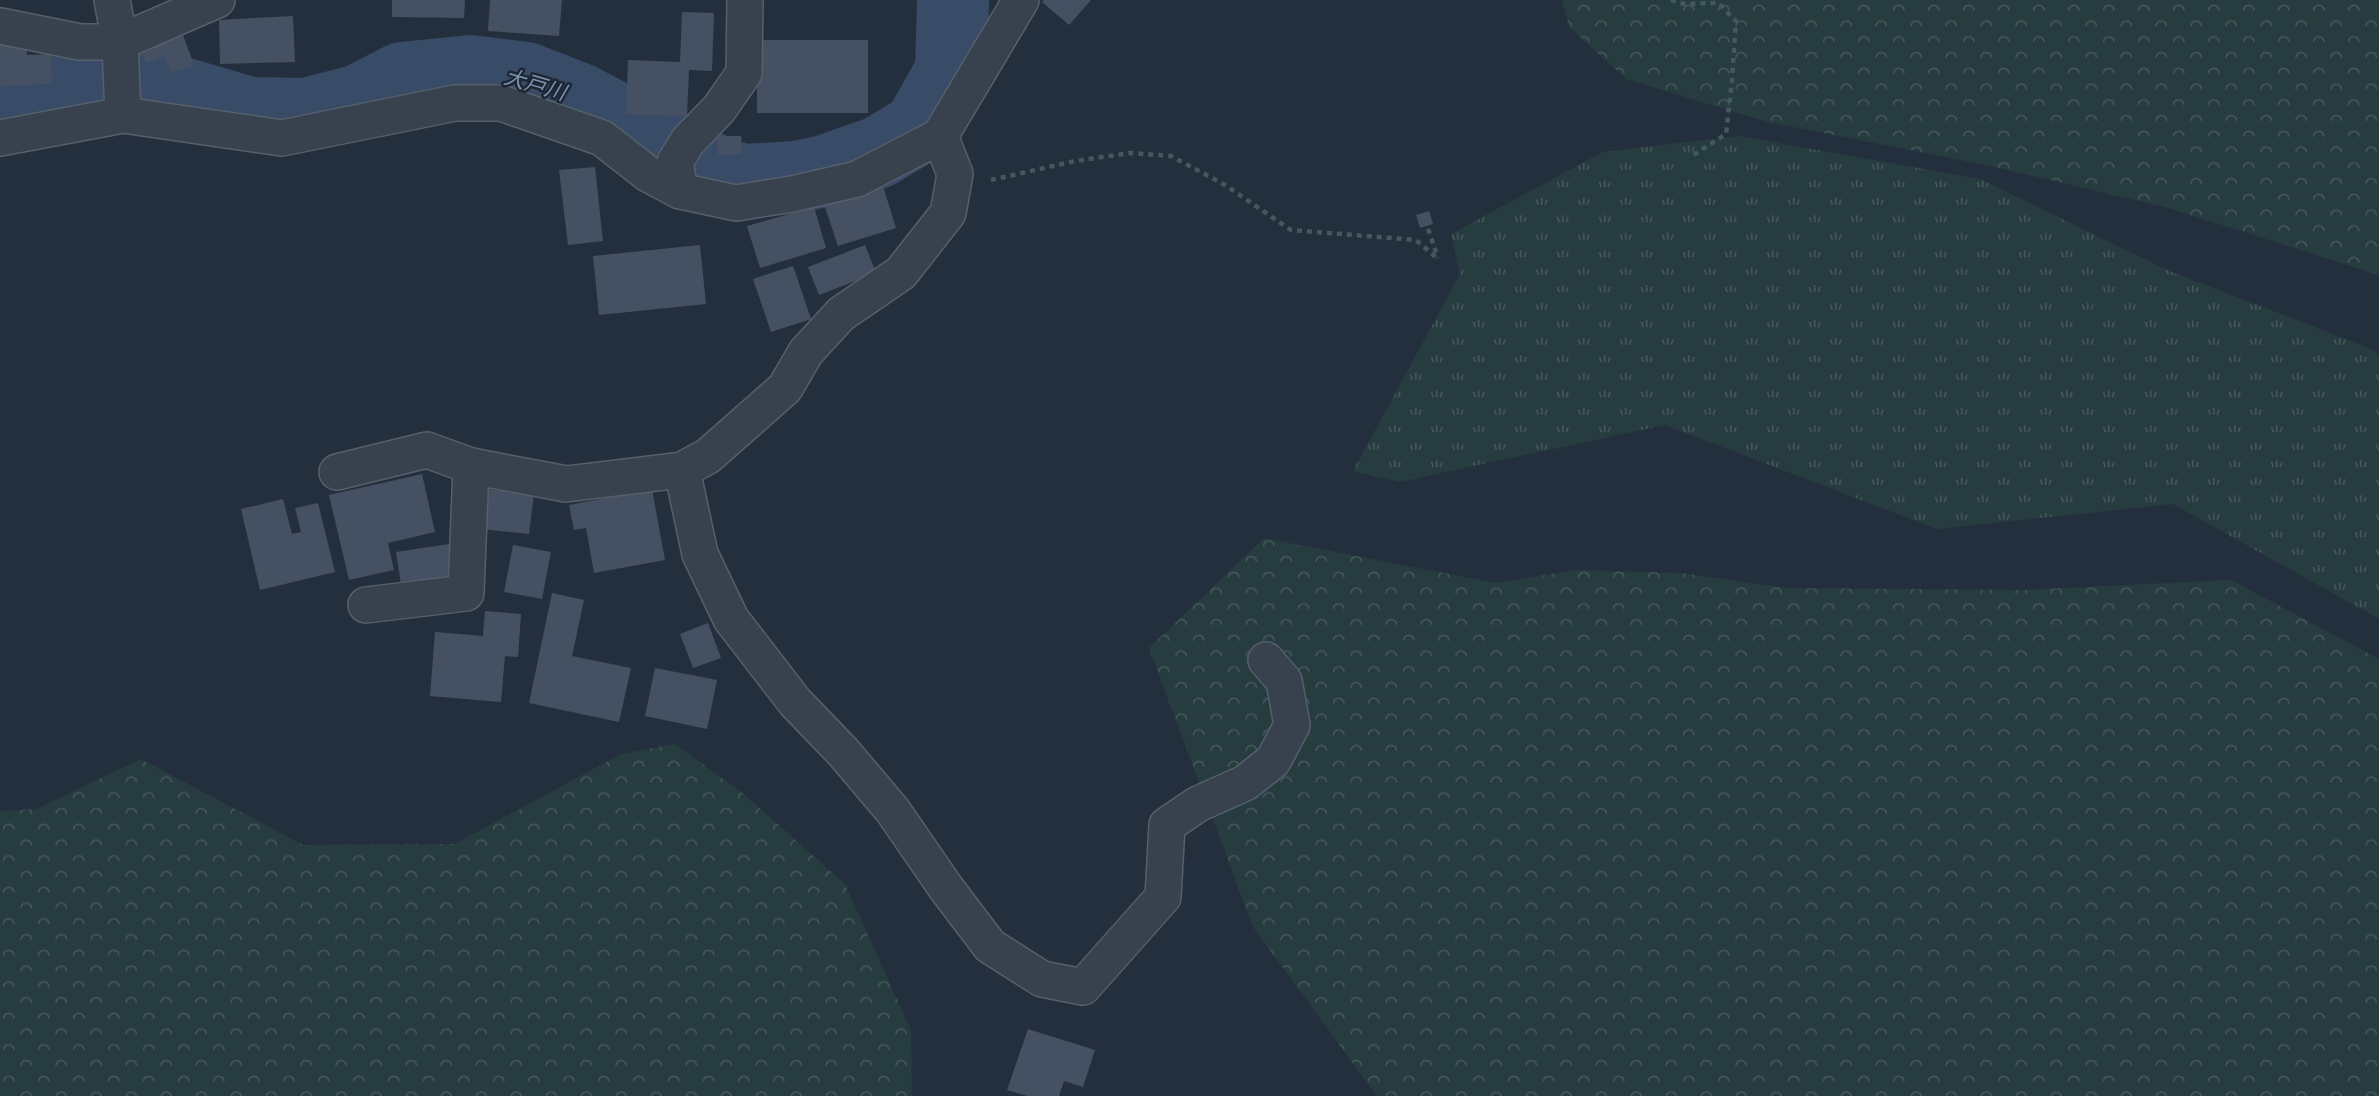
<svg xmlns="http://www.w3.org/2000/svg" width="2379" height="1096" viewBox="0 0 2379 1096" font-family="Montserrat,'Noto Sans JP',sans-serif">
<style>
.grass{fill:url(#grass-tufts)}
.forest{fill:url(#forest-crowns)}
.lines{fill:none;stroke-linecap:round;stroke-linejoin:round}
.river{stroke:#394c67;stroke-width:72}
.building{fill:#455162}
.street-casing{stroke:#565f6c;stroke-width:38}
.path{stroke:#44595c;stroke-width:4.5;stroke-dasharray:5 5;stroke-linecap:butt}
.street{stroke:#38414e;stroke-width:35}
.labels{text-anchor:middle;stroke-width:5;stroke-linejoin:round;paint-order:stroke}
.water-label{font-size:21px;font-style:italic;fill:#7c92b1;stroke:#1d2633}
</style>
<defs>
<pattern id="grass-tufts" width="24" height="20" patternUnits="userSpaceOnUse" patternTransform="scale(1.75)"><rect width="24" height="20" fill="#263c3f"/><path d="M3 7l-1-3M5 7V3M7 7l1-3M15 17l-1-3M17 17v-4M19 17l1-3" fill="none" stroke="#435659"/></pattern>
<pattern id="forest-crowns" width="20" height="18" patternUnits="userSpaceOnUse" patternTransform="scale(1.75)"><rect width="20" height="18" fill="#263c3f"/><path d="M2 6a3 3 0 1 1 6 0M12 15a3 3 0 1 1 6 0" fill="none" stroke="#435659"/></pattern>
</defs>
<rect width="100%" height="100%" fill="#242f3e"/>
<path class="grass" d="M1739 136 1980 179 2167 270 2374 350 2379 356V619L2173 504 1937 529 1665 425 1399 482 1353 471 1460 274 1451 234 1603 152Z"/>
<g class="forest">
<path d="M1562 0H2379V275L2165 207 1986 165 1768 122 1626 79 1569 27Z"/>
<path d="M1264 538 1495 583 1576 570 1681 573 1786 588 2024 590 2231 580 2379 659V1096H1377L1253 927 1149 648Z"/>
<path d="M675 744 745 795 845 884 911 1030 912 1096H0V811L36 809 141 759 303 845 455 844 621 754Z"/>
</g>
<g class="lines">
<path class="river" d="M0 106 103 79 138 80 250 113 306 114 357 101 402 78 470 71 526 78 580 99 722 174 744 180 796 177 825 171 879 152 919 128 951 71 953 0"/>
</g>
<g class="building">
<path d="M392 0H465L464 18 392 17Z"/>
<path d="M490 0H562L559 36 488 31Z"/>
<path d="M1044 0H1091L1069 25 1042 2Z"/>
<path d="M682 12 714 13 712 71 689 70 687 116 626 114 628 60 680 62Z"/>
<path d="M293 16 295 62 220 64 219 20Z"/>
<path d="M183 35 194 65 171 73 164 56 146 63 141 50Z"/>
<rect x="757" y="40" width="111" height="73"/>
<path d="M26 42 27 55 51 54 52 84 0 86V43Z"/>
<path d="M718 136H741L742 154 718 155Z"/>
<path d="M595 167 603 241 568 245 559 170Z"/>
<path d="M882 183 896 228 838 246 823 201Z"/>
<path d="M814 207 826 248 760 268 747 226Z"/>
<path d="M1429 211 1433 224 1420 228 1416 215Z"/>
<path d="M700 245 706 304 599 315 593 256Z"/>
<path d="M865 245 876 273 819 295 808 267Z"/>
<path d="M793 266 811 319 771 332 753 279Z"/>
<path d="M422 474 435 532 388 543 394 570 349 580 329 495Z"/>
<path d="M485 489 534 494 529 534 480 529Z"/>
<path d="M652 489 665 560 594 573 586 528 574 530 569 505Z"/>
<path d="M283 499 292 534 301 532 295 508 318 503 335 572 260 590 241 509Z"/>
<path d="M449 544 455 583 402 591 396 552Z"/>
<path d="M513 545 551 552 542 599 504 592Z"/>
<path d="M552 593 584 600 572 656 631 668 619 722 529 703Z"/>
<path d="M485 611 521 614 518 657 505 656 501 702 430 696 435 632 483 636Z"/>
<path d="M708 623 721 658 693 668 680 634Z"/>
<path d="M655 668 717 680 707 729 645 716Z"/>
<path d="M1028 1029 1095 1050 1083 1087 1064 1081 1059 1096H1027L1007 1090Z"/>
</g>
<g class="lines">
<g class="street-casing">
<g id="street">
<path d="M0 26 80 42H120L112 0"/>
<path d="M123 115 120 42 217 0"/>
<path d="M0 138 123 115 282 138 455 103H501L602 138 648 174 680 191 736 203 792 194 857 179 940 136 1021 0"/>
<path d="M680 191 675 162 688 141 719 109 744 73 745 0"/>
<path d="M682 470 700 554 731 619 795 702 844 753 893 811 946 888 990 946 1042 979 1083 987 1163 897 1167 825 1198 804 1245 783 1273 761 1292 725 1284 681 1266 660"/>
<path d="M337 472 427 450 471 466 566 484 682 470 708 456 785 388 806 352 841 314 901 273 948 213 955 174 940 136"/>
<path d="M366 605 466 593 471 466"/>
</g>
</g>
<g class="path">
<path d="M1671 0 1684 4 1718 3 1736 21 1732 80 1726 134 1692 156"/>
<path d="M991 180 1075 161 1130 153 1171 156 1225 185 1291 230 1416 240 1438 259"/>
<path d="M1428 229 1438 258"/>
</g>
<use href="#street" class="street"/>
</g>
<g class="labels">
<g class="water-label">
<text transform="translate(535 85) rotate(16)" y="7">大戸川</text>
</g>
</g>
</svg>
